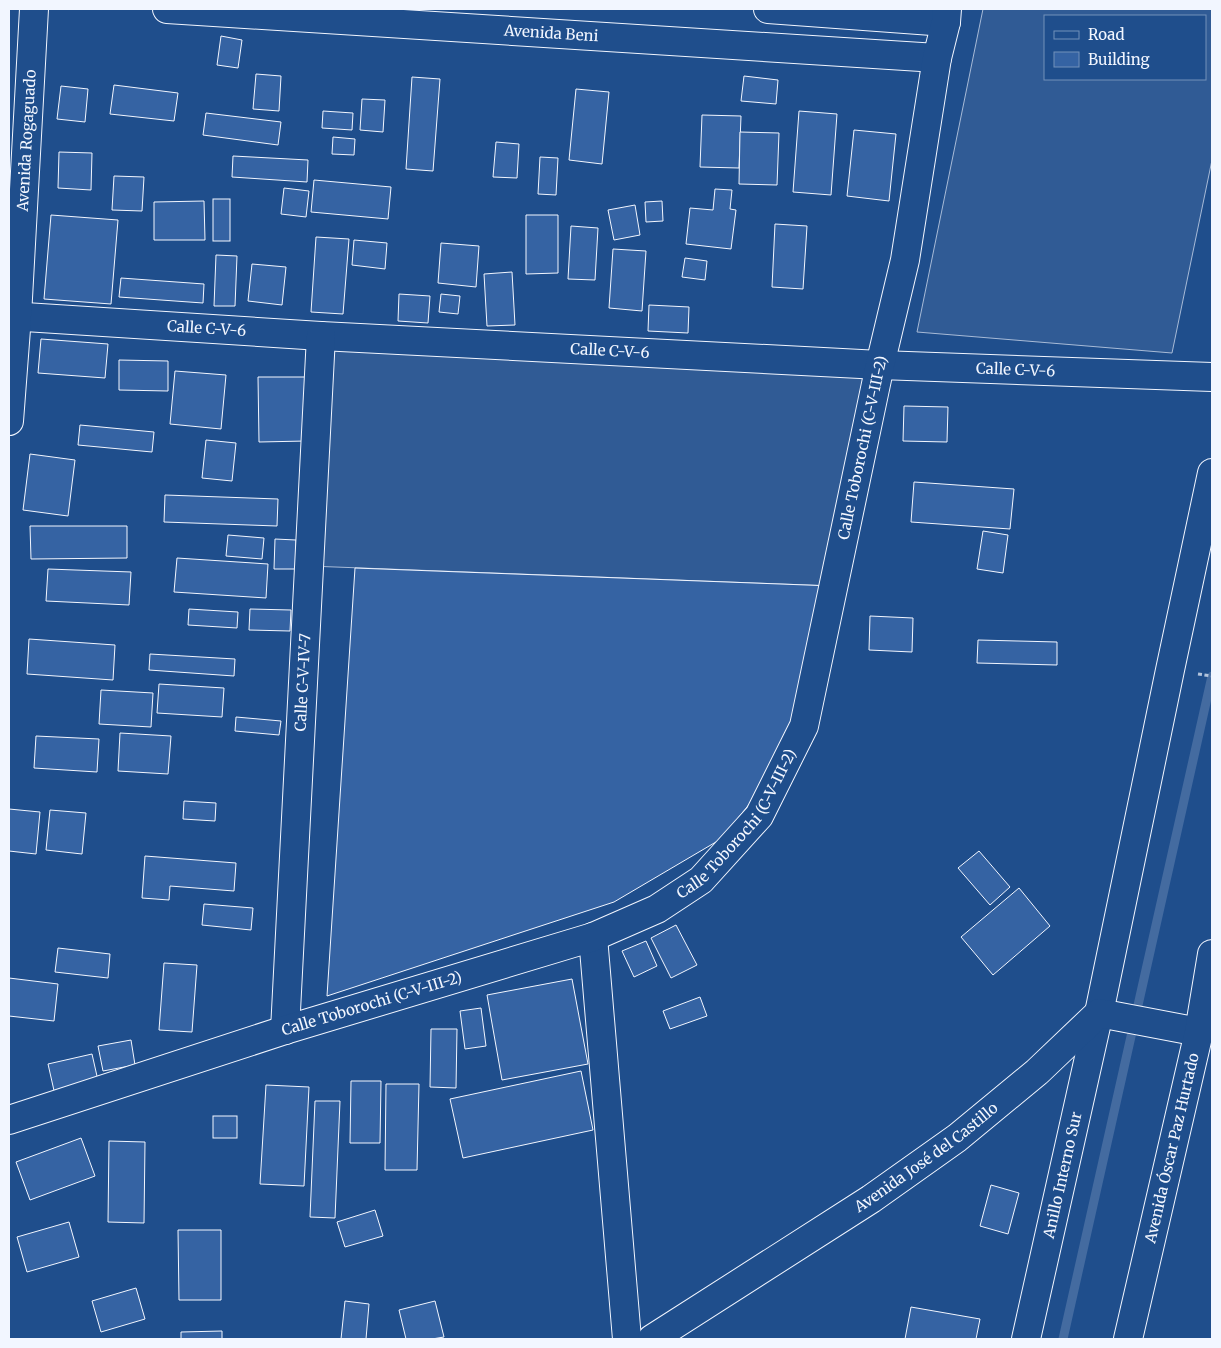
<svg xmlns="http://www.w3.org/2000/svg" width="1221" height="1348" viewBox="0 0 1221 1348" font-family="Merriweather,serif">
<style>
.built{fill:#305b95;stroke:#a8bbd7;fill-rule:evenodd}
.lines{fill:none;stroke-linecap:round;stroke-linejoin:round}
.stream{stroke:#446ba0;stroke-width:9}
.building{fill:#3563a3;stroke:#f2f6ff}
.minor-casing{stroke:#f2f6ff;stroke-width:30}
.major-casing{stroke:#f2f6ff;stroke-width:30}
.highway-casing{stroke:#f2f6ff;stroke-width:30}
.path{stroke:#b3c4dc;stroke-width:3;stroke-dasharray:4 2.5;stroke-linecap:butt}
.minor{stroke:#1f4e8c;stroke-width:28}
.major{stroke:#1f4e8c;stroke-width:28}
.highway{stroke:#1f4e8c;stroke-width:28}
.labels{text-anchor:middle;stroke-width:4;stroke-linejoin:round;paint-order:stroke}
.street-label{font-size:15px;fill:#f2f6ff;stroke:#1f4e8c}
</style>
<rect width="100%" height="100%" fill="#1f4e8c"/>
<g class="built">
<path d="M983 9H1212V160L1172 353 917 332ZM1045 16H1205V79H1045Z"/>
<path d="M321 336 880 365 833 586 309 566Z"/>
</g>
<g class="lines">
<path class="stream" d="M1063 1339 1212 676"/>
</g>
<g class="building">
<path d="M221 36 242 40 238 68 217 65Z"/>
<path d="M256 74 281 76 279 111 253 109Z"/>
<path d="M744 76 778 80 776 104 741 101Z"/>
<path d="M412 77 440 79 433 171 406 169Z"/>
<path d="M114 85 178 93 174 121 110 114Z"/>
<path d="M61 86 88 89 85 122 57 119Z"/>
<path d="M576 89 609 92 602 164 569 160Z"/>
<path d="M362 99 385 100 383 132 360 130Z"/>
<path d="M323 111 353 113 352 130 322 128Z"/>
<path d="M799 111 837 114 831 195 793 192Z"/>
<path d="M206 113 281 122 278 145 203 135Z"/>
<path d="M702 115 741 116 739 168 700 167Z"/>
<path d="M854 130 896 134 889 201 847 196Z"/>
<path d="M740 132 779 133 777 185 739 184Z"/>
<path d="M333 137 355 139 354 155 332 154Z"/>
<path d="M496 142 519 144 517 178 493 177Z"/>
<path d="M59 152 92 153 91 190 58 188Z"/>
<path d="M233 156 308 160 307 182 232 177Z"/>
<path d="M540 157 558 158 556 195 538 194Z"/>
<path d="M114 176 144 177 142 211 112 210Z"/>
<path d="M314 180 391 187 388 219 311 212Z"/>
<path d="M284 188 309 191 306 217 281 214Z"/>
<path d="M715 189 732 190 730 209 736 210 731 249 686 244 690 208 713 210Z"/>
<rect x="213" y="199" width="17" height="42"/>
<path d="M204 201 205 240H154V202Z"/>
<path d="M662 201 663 221 646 222 645 202Z"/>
<path d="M635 205 640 235 614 240 608 210Z"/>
<path d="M51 215 118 220 111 304 44 299Z"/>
<path d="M526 215H558V273L526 274Z"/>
<path d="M775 224 807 226 803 289 772 287Z"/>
<path d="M571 226 598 228 595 280 568 279Z"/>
<path d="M316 237 349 239 343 314 311 312Z"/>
<path d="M354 240 387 243 385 269 352 265Z"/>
<path d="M441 243 479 246 476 287 438 283Z"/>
<path d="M613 249 646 251 642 311 609 308Z"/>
<path d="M216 255 237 256 235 306H214Z"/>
<path d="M685 258 707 261 705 280 682 277Z"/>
<path d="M252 264 286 267 282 305 248 301Z"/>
<path d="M512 272 515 325 487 326 484 274Z"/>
<path d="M121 278 204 284 203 303 119 297Z"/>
<path d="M399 294 430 296 428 323 398 321Z"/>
<path d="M441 294 460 296 458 314 439 312Z"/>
<path d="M649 305 689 307 688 333 648 331Z"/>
<path d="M41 339 108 344 105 378 38 373Z"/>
<path d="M119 360 168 361V391L119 390Z"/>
<path d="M175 371 226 375 221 429 170 424Z"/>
<path d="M258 377H306V441L259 442Z"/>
<path d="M904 406 948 407 947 442 903 441Z"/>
<path d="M80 425 154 432 152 452 78 445Z"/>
<path d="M206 440 236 443 232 481 202 478Z"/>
<path d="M30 454 75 460 68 516 23 510Z"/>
<path d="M914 482 1014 489 1010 529 911 522Z"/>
<path d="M165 495 278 499 277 526 164 522Z"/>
<path d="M30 526H127V558L31 559Z"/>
<path d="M983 531 1008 535 1003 573 977 569Z"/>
<path d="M228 535 264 538 262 559 226 556Z"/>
<path d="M275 539 296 540V569H274Z"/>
<path d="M177 558 268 564 266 598 174 592Z"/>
<path d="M355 568 833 586 790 754 721 839 614 902 327 996Z"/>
<path d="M48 569 131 572 129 605 46 601Z"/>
<path d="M189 609 238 612 237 628 188 625Z"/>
<path d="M250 609 291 610 290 631 249 630Z"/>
<path d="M870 616 913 618 912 652 869 650Z"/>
<path d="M29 639 115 645 113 680 27 674Z"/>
<path d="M978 640 1057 642V665L977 663Z"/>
<path d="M150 654 235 659 234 676 149 670Z"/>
<path d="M159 684 224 688 222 717 157 713Z"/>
<path d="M101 690 153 693 151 727 99 724Z"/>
<path d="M236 717 281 721 279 735 235 731Z"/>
<path d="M120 733 171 736 168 774 118 771Z"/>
<path d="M36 736 99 739 97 772 34 768Z"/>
<path d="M184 801 216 803 215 821 183 819Z"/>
<path d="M9 809 40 812 36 854 9 851Z"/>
<path d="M50 810 86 813 82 854 46 850Z"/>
<path d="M979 851 1010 887 990 905 958 868Z"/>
<path d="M145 856 236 863 234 891 170 886 169 900 142 898Z"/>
<path d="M1019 888 1050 926 993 975 961 937Z"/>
<path d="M204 904 253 908 251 930 202 925Z"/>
<path d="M676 925 697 965 671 978 651 938Z"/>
<path d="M646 941 657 966 634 977 622 951Z"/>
<path d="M58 948 110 954 108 978 55 972Z"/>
<path d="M164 963 197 965 192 1032 159 1030Z"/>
<path d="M9 978 58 984 54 1021 9 1016Z"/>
<path d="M572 979 588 1064 502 1080 487 995Z"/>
<path d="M700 997 707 1016 670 1029 663 1011Z"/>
<path d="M481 1008 486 1046 465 1049 460 1011Z"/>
<path d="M431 1029H457L456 1088 430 1087Z"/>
<path d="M131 1040 135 1065 103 1071 98 1046Z"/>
<path d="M92 1054 99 1085 55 1095 48 1064Z"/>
<path d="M581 1071 593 1130 463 1158 450 1099Z"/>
<path d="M351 1081H381L380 1143H350Z"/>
<path d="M386 1084H419L417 1170H385Z"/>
<path d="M266 1085 309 1087 304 1186 260 1184Z"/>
<path d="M315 1101H340L335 1218 310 1217Z"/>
<rect x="213" y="1116" width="24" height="22"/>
<path d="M81 1138 95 1176 30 1200 16 1162Z"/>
<path d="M109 1141 145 1142 144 1223 108 1222Z"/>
<path d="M991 1185 1019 1193 1008 1234 980 1226Z"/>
<path d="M375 1210 383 1236 345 1247 337 1222Z"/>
<path d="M69 1222 79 1257 27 1272 17 1237Z"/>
<path d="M178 1230H221V1300H179Z"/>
<path d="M136 1288 145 1319 101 1332 92 1301Z"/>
<path d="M345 1301 369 1304 366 1339H341Z"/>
<path d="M435 1301 444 1337 432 1339H406L399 1310Z"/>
<path d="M911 1307 980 1319 976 1339H905Z"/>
<path d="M222 1331V1339H181V1332Z"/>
</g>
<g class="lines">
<g class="minor-casing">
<g id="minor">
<path id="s1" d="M167 9 937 58"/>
<path d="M768 9 946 22"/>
<path id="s2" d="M9 316 321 336 880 365 1212 377"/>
<path id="s3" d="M9 421 17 316 34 9"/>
<path d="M593 937 627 1339"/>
<path id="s4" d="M285 1030 321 336"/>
<path id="s5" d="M9 1120 285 1030 593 937 657 909 701 880 759 816 804 726 880 365 905 260 937 58 946 22 947 9"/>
<path id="s6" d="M1026 1339 1099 1013 1170 670 1212 473"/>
</g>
</g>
<g class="major-casing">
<g id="major">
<path id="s7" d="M652 1339 871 1199 957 1138 1037 1072 1099 1013 1199 1032"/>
</g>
</g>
<g class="highway-casing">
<g id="highway">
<path id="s8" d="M1128 1339 1199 1032 1212 954"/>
</g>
</g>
<path class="path" d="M1198 674 1212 676"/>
<use href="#minor" class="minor"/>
<use href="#major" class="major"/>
<use href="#highway" class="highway"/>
</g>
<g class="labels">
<g class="street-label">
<text dy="5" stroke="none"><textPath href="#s1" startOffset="385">Avenida Beni</textPath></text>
<text dy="5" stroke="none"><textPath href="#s3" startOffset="281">Avenida Rogaguado</textPath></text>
<text dy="5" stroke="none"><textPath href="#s2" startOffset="198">Calle C-V-6</textPath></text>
<text dy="5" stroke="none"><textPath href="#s2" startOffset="602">Calle C-V-6</textPath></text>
<text dy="5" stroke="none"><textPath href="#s2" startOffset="1008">Calle C-V-6</textPath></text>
<text dy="5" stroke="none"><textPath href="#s5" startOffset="1206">Calle Toborochi (C-V-III-2)</textPath></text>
<text dy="5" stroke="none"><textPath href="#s4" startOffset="348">Calle C-V-IV-7</textPath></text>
<text dy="5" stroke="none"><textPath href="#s5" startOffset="801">Calle Toborochi (C-V-III-2)</textPath></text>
<text dy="5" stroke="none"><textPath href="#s5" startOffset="381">Calle Toborochi (C-V-III-2)</textPath></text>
<text dy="5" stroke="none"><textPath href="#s8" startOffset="196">Avenida Óscar Paz Hurtado</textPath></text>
<text dy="5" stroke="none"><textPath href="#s7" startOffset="329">Avenida José del Castillo</textPath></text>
<text dy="5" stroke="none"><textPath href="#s6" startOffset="168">Anillo Interno Sur</textPath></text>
</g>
</g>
<rect width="1221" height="1348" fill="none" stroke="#f2f6ff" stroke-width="20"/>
<rect x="1044" y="15" width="162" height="65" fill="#1f4e8c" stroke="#7391ba"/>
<rect x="1054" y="31" width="25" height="8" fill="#1f4e8c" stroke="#7391ba"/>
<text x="1088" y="40" font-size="15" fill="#f2f6ff">Road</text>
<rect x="1054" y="52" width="25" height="15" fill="#3563a3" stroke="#7391ba"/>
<text x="1088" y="65" font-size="15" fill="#f2f6ff">Building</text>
</svg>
